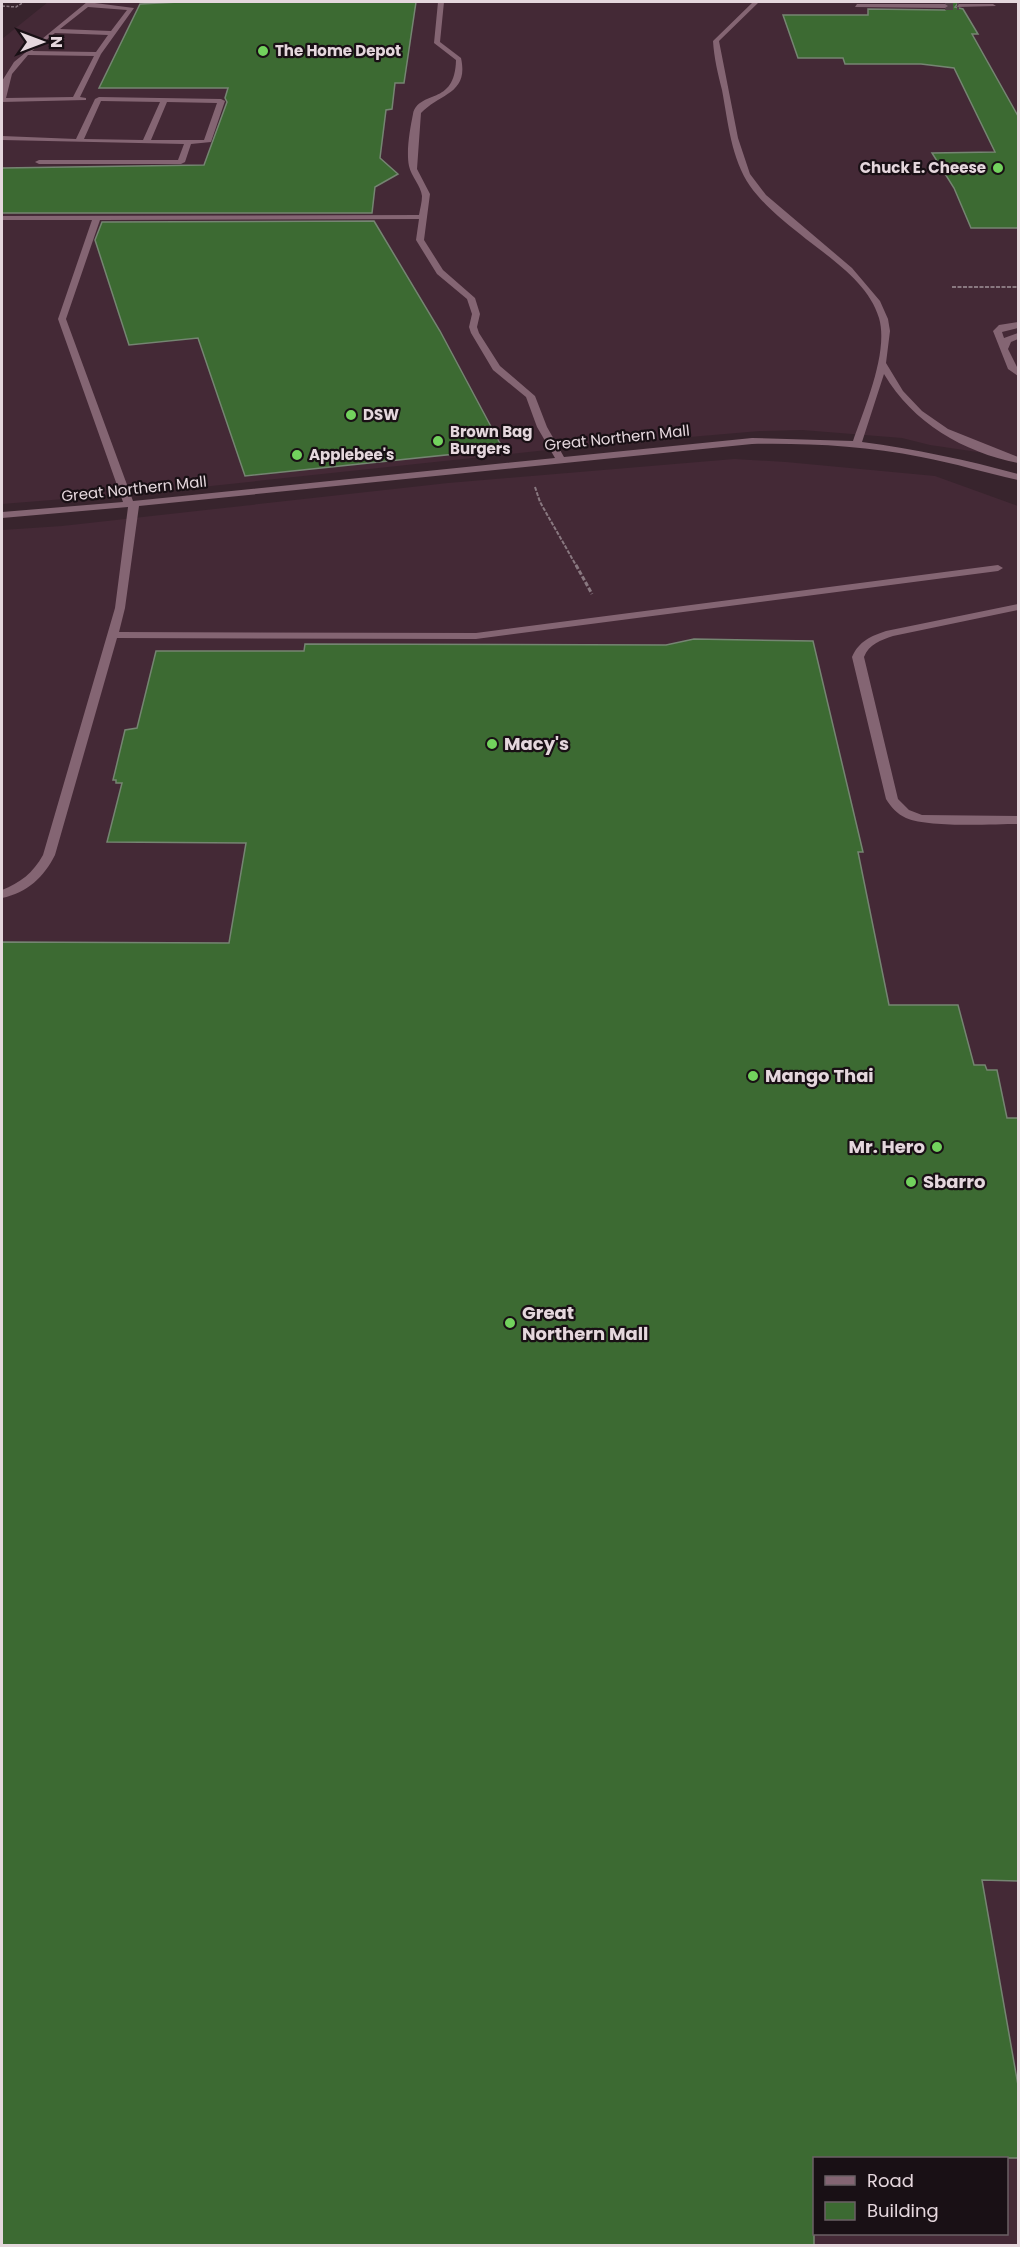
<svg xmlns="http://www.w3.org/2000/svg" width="1020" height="2247" viewBox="0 0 1020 2247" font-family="Poppins,sans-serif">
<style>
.built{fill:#442936;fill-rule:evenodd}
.building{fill:#3c6a32;stroke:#758572;stroke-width:1.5}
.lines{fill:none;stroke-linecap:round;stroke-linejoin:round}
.minor-tunnel{stroke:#523f47;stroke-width:8;stroke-dasharray:8 4;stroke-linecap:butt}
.path-far2{stroke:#897880;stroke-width:1.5;stroke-dasharray:3 1.5;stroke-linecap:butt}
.path-far1{stroke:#897880;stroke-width:2;stroke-dasharray:4 1.5;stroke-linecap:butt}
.path{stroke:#897880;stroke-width:3;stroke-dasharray:4.5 2;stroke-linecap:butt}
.minor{fill:#846573;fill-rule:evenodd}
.poi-dot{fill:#72d25d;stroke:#191015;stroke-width:2}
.labels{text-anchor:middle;stroke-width:4.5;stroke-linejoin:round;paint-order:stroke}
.far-poi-label{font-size:15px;font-weight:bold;fill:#e5d7dd;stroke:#191015;text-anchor:start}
.far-street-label{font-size:15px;fill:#e5d7dd;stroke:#191015}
.poi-label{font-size:18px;font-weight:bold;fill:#e5d7dd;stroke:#191015;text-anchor:start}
</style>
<rect width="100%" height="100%" fill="#38242d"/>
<g class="built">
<path d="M48 2H1018V458L930 445 902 438 802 430 760 431 584 446 164 491 2 504V39Z"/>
<path d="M734 459 786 462 935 476 1018 506V2245L2 2246V530L62 526 448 483ZM814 2158H1006V2234H814Z"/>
</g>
<g class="building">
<path d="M179 2H416L404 83H395L392 109 386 110 380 158 398 174 375 187 372 213H2V168L204 165 227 102 225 98 228 88H99L140 4Z"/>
<path d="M868 2H959L955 7 963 9 978 34H972L1018 116V228H971L954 188 932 153 995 152 954 68 921 64H845L843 58H798L783 15H868V9L945 10 950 7 945 2Z"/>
<path d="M374 221 440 331 503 449 245 476 198 338 129 345 95 240 102 222Z"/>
<path d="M694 639 813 641 863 852H858L889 1005H958L974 1065H985L987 1070H997L1007 1118H1018V1881L982 1880 1018 2085V2158H814V2246H2V942L229 943 246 843 107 842 122 783H116V780H113L125 730 137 728 156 651H304L305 644 666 645Z"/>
</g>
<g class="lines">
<path class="minor-tunnel" d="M945 6H959"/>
<path class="path-far2" d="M2 6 16 7 24 2"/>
<g class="path-far1">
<path d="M952 287H1018"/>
<path d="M535 487 540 502 577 567"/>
</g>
<path class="path" d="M576 565 592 594"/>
<g class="minor">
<path d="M87 2 134 8 101 54 80 97 86 98V100L2 102V81L14 62ZM88 7 127 10 111 31 60 29ZM55 33 108 35 96 52 32 51ZM28 55 94 56 73 97 6 98 12 74Z"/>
<path d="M438 2H444L440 42 461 58C469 94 440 93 421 113L417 169 430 194 424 240 443 270 475 298 480 314 477 327 479 333 500 366 535 396 547 427 564 457 752 438 853 441C864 409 889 352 879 318 869 284 833 260 806 239 786 223 765 207 750 186 731 158 728 122 722 90 718 74 714 58 713 41L753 2H759L719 41 738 138 750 174 766 195 852 268 880 301 888 319 890 331 886 363 903 391 922 411 948 429 1018 457V463C963 452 913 423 884 374L862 442C915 449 967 460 1018 474V480C986 473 954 463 921 457 865 446 809 443 752 444L139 506 125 608 119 632 476 633 998 565 1003 568 998 571 476 639 117 638 55 855C44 877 27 893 2 898V890C20 883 33 873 43 855L115 608 128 507 2 518V512L123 502 58 319 92 220H2V216L419 215C420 209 422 202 422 196 421 186 411 176 409 166 406 151 410 129 413 114 419 89 455 107 456 60L434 43ZM419 219 416 240 437 274 467 299 472 314 469 327 471 333 493 370 526 397 537 427 555 458 133 501 66 319 100 220Z"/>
<path d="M857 4H945L948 6 945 8 855 7Z"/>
<path d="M959 4H993L996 6 957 7Z"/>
<path d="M99 97 221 99 225 101 211 142 191 144 185 162 181 164H39L35 162 39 160H178L184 144 2 140V136L76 139 95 99ZM101 101 160 102 143 140 84 139ZM167 102 217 103 204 140H151Z"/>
<path d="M1018 322V328L1002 332 1004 338 1018 333V339L1011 342 1008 349 1018 369V376L1008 369 993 331 999 325Z"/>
<path d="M1018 604V610L893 636C881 640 869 644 864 657L898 799 909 810 922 815 1018 816V824C991 824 930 828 906 818 897 814 891 807 886 799L852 657C859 641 871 636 886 631Z"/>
</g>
</g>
<g class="poi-dot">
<circle cx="263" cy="51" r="6"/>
<circle cx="998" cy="168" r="6"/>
<circle cx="351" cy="415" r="6"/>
<circle cx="438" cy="441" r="6"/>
<circle cx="297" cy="455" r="6"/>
<circle cx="492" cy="744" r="6"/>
<circle cx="753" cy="1076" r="6"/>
<circle cx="937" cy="1147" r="6"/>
<circle cx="911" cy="1182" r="6"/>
<circle cx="510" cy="1323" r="6"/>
</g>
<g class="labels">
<g class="far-poi-label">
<text x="275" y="56">The Home Depot</text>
<text x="986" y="173" text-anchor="end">Chuck E. Cheese</text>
<text x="363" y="420">DSW</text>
<text x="450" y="437">Brown Bag<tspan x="450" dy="17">Burgers</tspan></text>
<text x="309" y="460">Applebee's</text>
</g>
<g class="far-street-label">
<text transform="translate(617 438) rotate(-6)" y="5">Great Northern Mall</text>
<text transform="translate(134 489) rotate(-6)" y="5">Great Northern Mall</text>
</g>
<g class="poi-label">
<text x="504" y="750">Macy's</text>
<text x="765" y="1082">Mango Thai</text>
<text x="925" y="1153" text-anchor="end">Mr. Hero</text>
<text x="923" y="1188">Sbarro</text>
<text x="522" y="1319">Great<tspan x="522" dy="21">Northern Mall</tspan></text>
</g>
</g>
<rect width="1020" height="2247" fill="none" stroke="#e5d7dd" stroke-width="6"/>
<rect x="813" y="2157" width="195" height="78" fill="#191015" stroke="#6b6065" stroke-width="1.5"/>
<rect x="825" y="2176" width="30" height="9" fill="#846573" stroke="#6b6065" stroke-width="1.5"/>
<text x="867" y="2187" font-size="18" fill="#e5d7dd">Road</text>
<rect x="825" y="2202" width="30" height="18" fill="#3c6a32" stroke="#6b6065" stroke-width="1.5"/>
<text x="867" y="2217" font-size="18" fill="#e5d7dd">Building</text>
<g transform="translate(42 42) rotate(90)" stroke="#191015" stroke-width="4.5" paint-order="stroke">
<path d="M0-4.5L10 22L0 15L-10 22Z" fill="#e5d7dd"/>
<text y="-9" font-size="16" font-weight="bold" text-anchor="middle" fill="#e5d7dd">N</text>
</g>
</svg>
